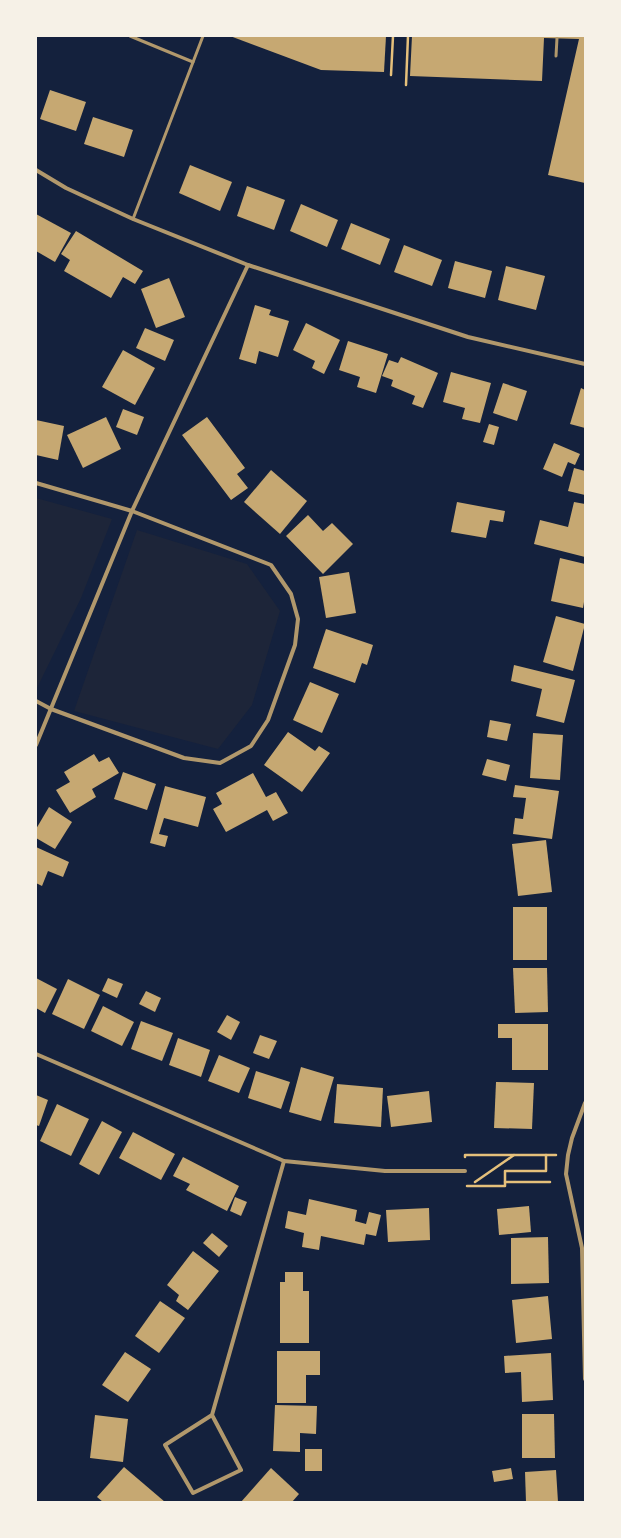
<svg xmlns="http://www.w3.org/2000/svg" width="621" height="1538" viewBox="0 0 621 1538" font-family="'DM Sans',sans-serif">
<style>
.green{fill:#1d2539}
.building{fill:#c6a872}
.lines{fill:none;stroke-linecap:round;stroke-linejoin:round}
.path{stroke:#e5c07b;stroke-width:2.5}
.service{stroke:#b1986c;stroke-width:3}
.minor{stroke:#b1986c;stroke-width:4}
</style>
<rect width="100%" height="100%" fill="#14213d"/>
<g class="green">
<path d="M36 498 112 519 81 598 36 690Z"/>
<path d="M137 530 247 564 280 611 252 705 218 749 74 711Z"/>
</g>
<g class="building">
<path d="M230 36H386L384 72 321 70Z"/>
<path d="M412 36H585V183L548 175 579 39 544 38 542 81 410 76Z"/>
<path d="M50 90 86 102 76 131 40 119Z"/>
<path d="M93 117 133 130 124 157 84 144Z"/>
<path d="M190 165 232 182 220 211 179 193Z"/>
<path d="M247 186 285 200 274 230 237 216Z"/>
<path d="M301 204 338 220 327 247 290 231Z"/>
<path d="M36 214 71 233 55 262 36 251Z"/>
<path d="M351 223 390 239 380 265 341 249Z"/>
<path d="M76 231 143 271 135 284 123 277 111 298 64 271 70 260 61 254Z"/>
<path d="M404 245 442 260 432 286 394 272Z"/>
<path d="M455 261 492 271 485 298 448 288Z"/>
<path d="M506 266 545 276 536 310 498 300Z"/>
<path d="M169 278 185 317 156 328 141 289Z"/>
<path d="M255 305 271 310 269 315 289 321 278 357 259 351 256 364 239 359Z"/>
<path d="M306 323 340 340 324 374 312 368 315 361 293 350Z"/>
<path d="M145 328 174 340 165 361 136 348Z"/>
<path d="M348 341 388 354 376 393 357 387 360 377 339 370Z"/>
<path d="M123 350 155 368 135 405 102 387Z"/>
<path d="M401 357 438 373 423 408 412 404 415 396 391 386 393 380 382 376 389 360 398 363Z"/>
<path d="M451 372 491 383 480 423 462 419 465 408 443 402Z"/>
<path d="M503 383 527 391 517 421 493 413Z"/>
<path d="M581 388 585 390V428L570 424Z"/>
<path d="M123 409 144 417 137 435 116 427Z"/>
<path d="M106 417 121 449 83 468 67 435Z"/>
<path d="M207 417 245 468 237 474 248 488 231 500 182 435Z"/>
<path d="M36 420 64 426 58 460 36 455Z"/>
<path d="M489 424 499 427 494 445 483 442Z"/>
<path d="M554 443 580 454 575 465 568 462 562 477 543 469Z"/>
<path d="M574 468 585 471V495L568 491Z"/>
<path d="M271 470 307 501 280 534 244 502Z"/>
<path d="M457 502 505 511 503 522 490 520 486 538 451 532Z"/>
<path d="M574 502 585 504V557L534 544 540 520 568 527Z"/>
<path d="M308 515 323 531 332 523 353 544 323 574 286 536Z"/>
<path d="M560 558 585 564V596L583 608 551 601Z"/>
<path d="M349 572 356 613 326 618 319 577Z"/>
<path d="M556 616 585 624 573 671 543 662Z"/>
<path d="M326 629 373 645 367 665 362 663 355 683 313 668Z"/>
<path d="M514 665 575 680 564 723 536 716 542 689 511 681Z"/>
<path d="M310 682 339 694 322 733 293 720Z"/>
<path d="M490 720 511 724 507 741 487 737Z"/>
<path d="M288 732 315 751 319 746 330 753 302 792 264 765Z"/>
<path d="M533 733 563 735 560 780 530 778Z"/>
<path d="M94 754 99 762 109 757 119 773 92 789 96 797 70 813 56 790 70 782 64 772Z"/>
<path d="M487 759 510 765 506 781 482 775Z"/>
<path d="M123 772 156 784 147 810 114 799Z"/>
<path d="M253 773 266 797 276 792 288 813 273 821 267 810 226 832 213 809 222 804 216 793Z"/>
<path d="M515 785 559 791 552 839 513 834 515 818 523 819 526 798 513 797Z"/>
<path d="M165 786 206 797 198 827 164 818 159 834 168 836 165 847 150 843Z"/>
<path d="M49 807 72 822 55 849 36 838V829Z"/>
<path d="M546 840 552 892 518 896 512 844Z"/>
<path d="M36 847 69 862 63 877 48 871 42 886 36 883Z"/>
<rect x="513" y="907" width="34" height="53"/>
<path d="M513 968H547L548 1012 515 1013Z"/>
<path d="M36 978 57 989 45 1013 36 1008Z"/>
<path d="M108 978 123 984 117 998 102 991Z"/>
<path d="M68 979 100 995 84 1029 52 1014Z"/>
<path d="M146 991 161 998 155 1012 139 1004Z"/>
<path d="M103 1006 134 1022 122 1046 91 1031Z"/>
<path d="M227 1015 240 1022 231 1040 217 1032Z"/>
<path d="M141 1021 173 1033 162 1061 131 1049Z"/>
<path d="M498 1024H548V1070H512V1038H498Z"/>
<path d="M260 1035 277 1041 269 1059 253 1053Z"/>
<path d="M178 1038 210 1050 201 1077 169 1065Z"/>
<path d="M219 1055 250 1068 239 1093 208 1081Z"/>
<path d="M301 1067 334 1077 321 1121 289 1112Z"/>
<path d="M256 1071 290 1082 281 1109 248 1098Z"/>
<path d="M496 1082 534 1083 532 1129 494 1128Z"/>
<path d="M337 1084 383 1088 381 1127 334 1123Z"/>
<path d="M429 1091 432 1122 391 1127 387 1096Z"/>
<path d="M36 1095 48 1100 39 1126 36 1125Z"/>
<path d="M57 1104 89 1119 71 1156 40 1141Z"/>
<path d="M102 1121 122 1132 99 1175 79 1164Z"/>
<path d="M133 1132 175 1154 161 1180 119 1158Z"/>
<path d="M183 1157 239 1186 227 1211 186 1190 190 1184 173 1176Z"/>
<path d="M235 1197 247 1202 241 1216 230 1211Z"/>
<path d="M309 1199 357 1210 355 1221 366 1224 369 1212 381 1215 376 1236 366 1234 364 1245 321 1236 319 1250 302 1247 304 1233 285 1228 288 1211 306 1215Z"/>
<path d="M529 1206 531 1232 499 1235 497 1209Z"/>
<path d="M429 1208 430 1240 388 1242 386 1210Z"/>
<path d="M212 1233 228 1246 219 1257 203 1243Z"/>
<path d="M548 1237 549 1283 511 1284V1238Z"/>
<path d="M193 1251 219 1271 188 1310 176 1301 179 1295 167 1285Z"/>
<path d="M285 1272H303V1291H309V1343H280V1282H285Z"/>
<path d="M548 1296 552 1339 516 1343 512 1300Z"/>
<path d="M160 1301 185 1318 159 1353 135 1336Z"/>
<path d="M277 1351H320V1375H306V1403H277Z"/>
<path d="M125 1352 151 1369 128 1402 102 1385Z"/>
<path d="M551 1353 553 1400 522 1402 521 1372 505 1373 504 1356Z"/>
<path d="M275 1405 317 1406 316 1434 300 1433V1452L273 1451Z"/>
<path d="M522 1414H554L555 1458H522Z"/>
<path d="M95 1415 128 1419 123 1462 90 1458Z"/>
<rect x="305" y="1449" width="17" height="22"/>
<path d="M124 1467 165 1502H103L97 1497Z"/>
<path d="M271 1468 299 1494 292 1502H241Z"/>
<path d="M511 1468 513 1479 494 1482 492 1471Z"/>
<path d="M556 1470 558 1502H526L525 1472Z"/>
</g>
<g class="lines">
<g class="path">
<path d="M391 75 393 36"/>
<path d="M406 85 408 36"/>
<path d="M465 1157V1155H556"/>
<path d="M475 1182 514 1155"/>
<path d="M505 1182H550"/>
<path d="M467 1186H505V1171H546V1155"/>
</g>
<g class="service">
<path d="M130 36 193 62"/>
<path d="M556 56 557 38"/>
<path d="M133 219 203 36"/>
</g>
<g class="minor">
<path d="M36 170 66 188 133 219 248 265 468 337 585 364"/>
<path d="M36 483 132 511 271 565 291 594 298 619 295 645 268 720 251 746 220 763 184 758 51 709 36 701"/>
<path d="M36 745 132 511 248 265"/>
<path d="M36 1054 284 1161 385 1171H465"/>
<path d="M585 1103 572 1138 568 1155 566 1174 582 1248 585 1379"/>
<path d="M212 1415 241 1470 193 1493 165 1445 212 1415 284 1161"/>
</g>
</g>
<rect width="621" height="1538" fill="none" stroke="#f6f1e7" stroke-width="74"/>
</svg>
